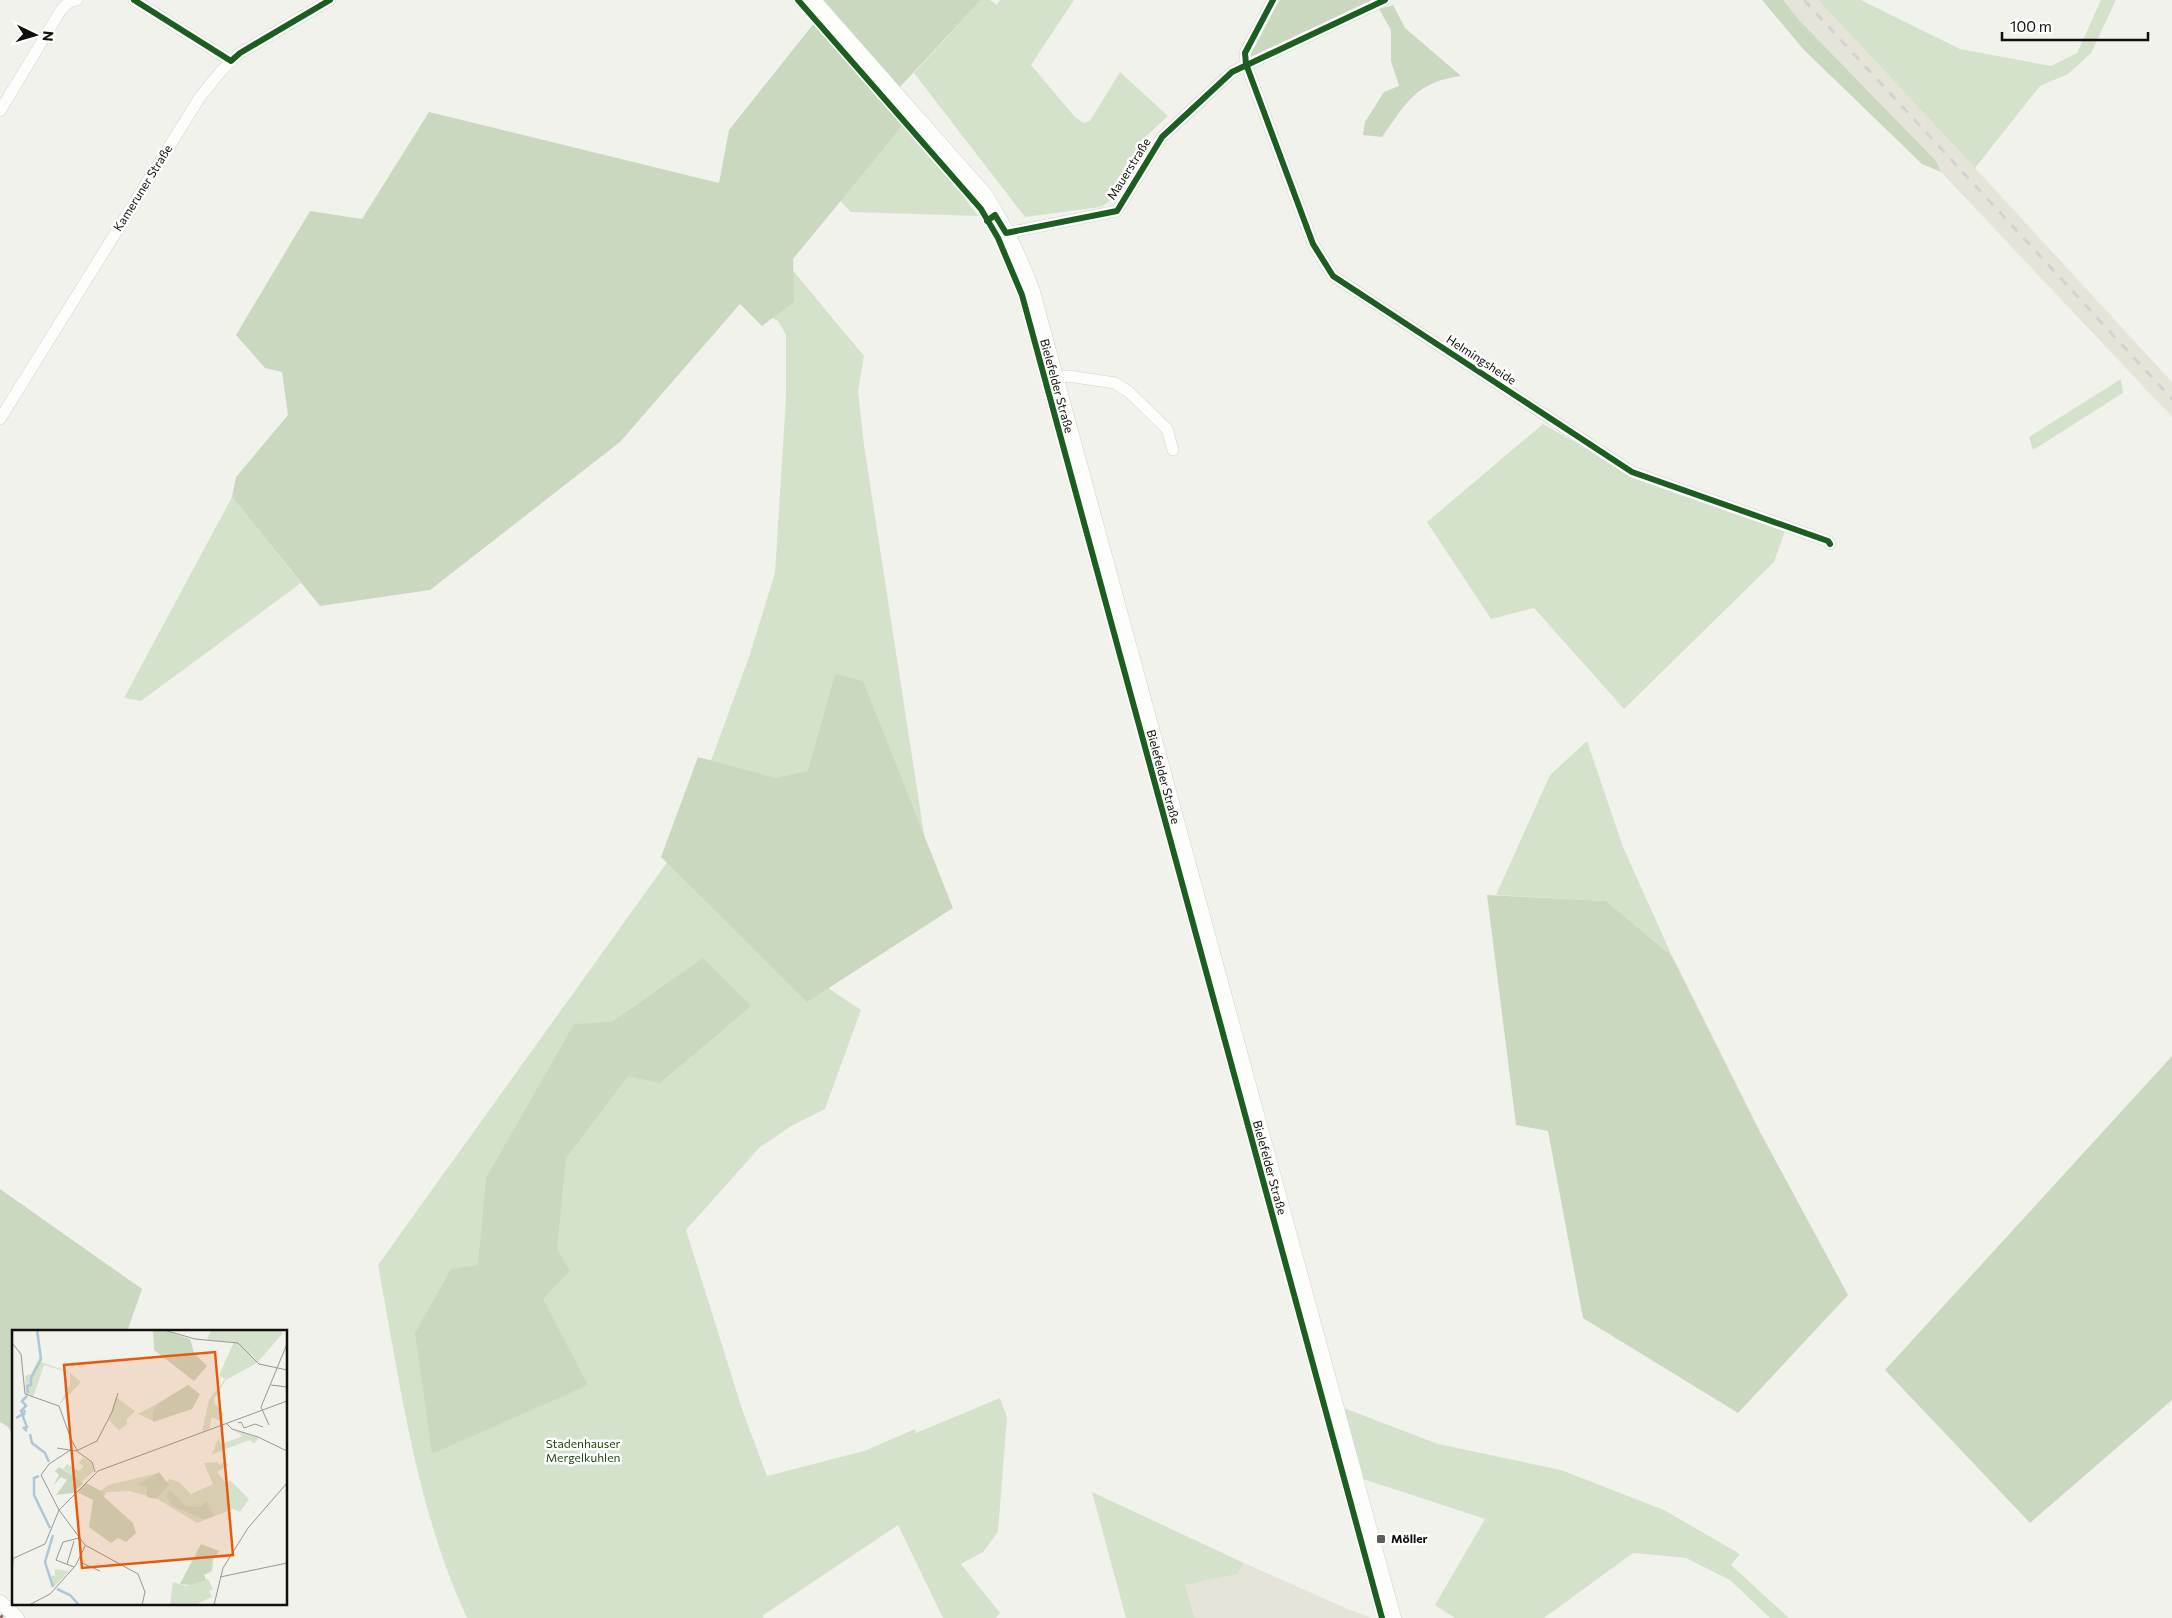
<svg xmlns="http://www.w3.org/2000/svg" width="2172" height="1618" viewBox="0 0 2172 1618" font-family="Commissioner,sans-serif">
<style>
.built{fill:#e6e3d8}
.green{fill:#d5e2cb}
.forest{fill:#cad8c0}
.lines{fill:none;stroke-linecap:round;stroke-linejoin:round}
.minor-casing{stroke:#d0d0cd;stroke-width:12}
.tertiary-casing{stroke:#d0d0cd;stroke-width:15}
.primary-casing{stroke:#d0d0cd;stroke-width:19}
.minor{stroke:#fdfdfc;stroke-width:11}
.tertiary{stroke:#fdfdfc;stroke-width:14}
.primary{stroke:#fdfdfc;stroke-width:18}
.rail{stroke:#d2d2d1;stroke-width:3;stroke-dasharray:9 9;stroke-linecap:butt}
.quiet{stroke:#8d6e63;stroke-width:5;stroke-dasharray:10 5;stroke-linecap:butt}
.cycleway-casing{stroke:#fff;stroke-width:9}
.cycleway{stroke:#1b5e20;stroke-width:6}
.poi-dot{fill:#5f5e5b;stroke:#fff;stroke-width:2}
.labels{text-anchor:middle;stroke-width:5;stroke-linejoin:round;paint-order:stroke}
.street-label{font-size:12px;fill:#100f0c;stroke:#fff}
.park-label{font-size:12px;fill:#26440d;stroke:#fff}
.poi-label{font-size:12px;font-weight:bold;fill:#100f0c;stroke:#fff;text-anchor:start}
.inset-river{fill:none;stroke:#acc7d9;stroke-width:2.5}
.inset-road{fill:none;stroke:#989793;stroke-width:1}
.view{fill:#e8590c;fill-opacity:0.15;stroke:#e8590c;stroke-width:2.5}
.inset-edge{fill:none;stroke:#100f0c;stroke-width:2.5}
</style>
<rect width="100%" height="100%" fill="#f2f2ed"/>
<g class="built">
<path d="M1783 0H1818L1975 168 2172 382V417L1941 172 1936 161 1799 20Z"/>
<path d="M1244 1563 1350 1610 1372 1618H1195L1185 1585 1238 1574Z"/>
</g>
<g class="green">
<path d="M981 0H990L997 5 1000 0H1074L1031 65 1075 117 1084 123 1090 121 1120 72 1168 116 1144 138 1114 198 1101 207 1025 217 914 73Z"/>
<path d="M1818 0H1861L1960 49 2051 66 2077 53 2101 0H2116L2091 53 2068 74 2040 86 1975 168Z"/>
<path d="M903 125 964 197 978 216 851 212 840 201Z"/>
<path d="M790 267 864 356 858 391 864 445 936 912 825 986 861 1010 825 1109 791 1126 759 1148 686 1230 743 1412 767 1476 864 1451 915 1429 916 1433 1000 1398 1007 1417 998 1532 983 1552 961 1564 1000 1613 996 1618H943L898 1525 762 1616 764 1618H467C416 1508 400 1383 378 1265L676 850 694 807 749 657 775 573 786 398V335L778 321 749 304Z"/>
<path d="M2121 379 2123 393 2033 450 2029 437Z"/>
<path d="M1543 424 1631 474 1786 528 1774 562 1624 709 1534 608 1491 619 1427 522Z"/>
<path d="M232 497 301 583 141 701 124 698Z"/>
<path d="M1587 741 1623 847 1672 956 1606 901 1496 895 1550 775Z"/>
<path d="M1344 1408 1438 1444 1561 1470 1664 1510 1740 1554 1731 1565 1789 1618H1770L1730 1580 1686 1558 1633 1553 1544 1618H1455L1435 1605 1485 1519 1363 1479Z"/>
<path d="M1092 1492 1244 1563 1238 1574 1185 1585 1195 1618H1126Z"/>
</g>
<g class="forest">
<path d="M821 0H981L899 88Z"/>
<path d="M1280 0H1376L1251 58 1250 52Z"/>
<path d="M1762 0H1783L1799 20 1936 161 1941 172 1922 164 1804 50Z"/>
<path d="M1393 5 1405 28 1461 76C1416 82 1407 102 1382 137L1363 135 1365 122 1384 92 1399 86 1391 61V30L1379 9Z"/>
<path d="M815 22 903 125 793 259 794 302 762 326 740 304 620 442 430 590 320 606 232 497 236 477 288 415 282 372 265 368 236 335 310 211 362 219 429 112 719 183 729 130Z"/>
<path d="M835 674 863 681 953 908 807 1002 661 857 698 757 776 778 808 771Z"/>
<path d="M1487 895 1606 901 1672 956 1759 1130 1848 1295 1738 1413 1583 1318 1548 1131 1516 1125Z"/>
<path d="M703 958 751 1006 660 1083 628 1076 566 1158 557 1249 570 1271 543 1299 588 1385 432 1454 415 1333 451 1269 478 1265 486 1178 574 1024 612 1022Z"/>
<path d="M2172 1056V1400L2030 1523 1885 1370Z"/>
<path d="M0 1189 142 1289 127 1332H14V1436L7 1426 0 1422Z"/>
</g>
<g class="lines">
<g class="minor-casing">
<g id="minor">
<path d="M134 0 231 61"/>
<path d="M1273 0 1245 53 1246 64 1313 244 1333 276 1632 472 1828 541 1830 544"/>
<path d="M0 111 61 10 69 2 77 0"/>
<path d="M1006 233 1117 211 1162 137 1232 72 1385 0"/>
<path d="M1054 378 1068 376 1115 383 1129 392 1167 429 1173 450"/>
<path d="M0 419 200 97 222 70 240 53 330 0"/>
</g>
</g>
<g class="tertiary-casing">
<path id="tertiary" d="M0 1602 17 1618"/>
</g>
<g class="primary-casing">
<g id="primary">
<path id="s1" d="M811 0 984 196C1003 227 1019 258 1031 292L1392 1618"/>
</g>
</g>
<use href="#minor" class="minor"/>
<use href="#tertiary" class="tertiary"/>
<use href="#primary" class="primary"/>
<path class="rail" d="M1804 0 2172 399"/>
<path class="quiet" d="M0 1616 2 1618"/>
<g class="cycleway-casing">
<g id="cycleway">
<path d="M134 0 231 61 240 53 330 0"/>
<path d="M798 0 981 209 998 238 1022 295 1382 1618"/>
<path d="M1273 0 1245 53 1246 64 1313 244 1333 276 1632 472 1828 541 1830 544"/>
<path d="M987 221 995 215 1006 233 1117 211 1162 137 1232 72 1385 0"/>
</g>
</g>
<use href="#cycleway" class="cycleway"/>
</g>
<rect class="poi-dot" x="1376" y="1534" width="10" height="10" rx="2.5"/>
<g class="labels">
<g class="street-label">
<text transform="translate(1129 169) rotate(-58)" y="4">Mauerstraße</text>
<text transform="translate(143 188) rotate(-58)" y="4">Kameruner Straße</text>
<text transform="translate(1481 360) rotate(33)" y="4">Helmingsheide</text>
<text dy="4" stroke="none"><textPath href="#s1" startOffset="466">Bielefelder Straße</textPath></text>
<text dy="4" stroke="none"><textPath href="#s1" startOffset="871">Bielefelder Straße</textPath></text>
<text dy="4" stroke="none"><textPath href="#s1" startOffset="1276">Bielefelder Straße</textPath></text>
</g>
<g class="park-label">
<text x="583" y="1448">Stadenhauser<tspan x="583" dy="14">Mergelkuhlen</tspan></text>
</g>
<g class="poi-label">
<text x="1391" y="1543">Möller</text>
</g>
</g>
<g transform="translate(12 1330)">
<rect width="275" height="275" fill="#f2f2ed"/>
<path d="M21 0H27L29 32 57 42 69 52 47 75 58 54V43L32 35 22 65 20 67 14 64 13 46 19 44 28 26 25 1ZM199 0H268L271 3 246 32 235 18 245 33 214 50 202 68V73L212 84 208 91 200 87 197 99 190 101 197 70 213 49 207 45 222 12 195 10ZM104 67 123 81 114 90 115 94 107 100 97 90ZM145 74 141 81V91L126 84ZM221 100 247 108 242 114 238 110 200 124 206 109 209 114 231 106ZM71 128 79 132 82 141 69 152 51 139 55 134 67 141 72 136 67 133ZM212 131 217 135 205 142 214 153 218 150 237 169 228 182 221 179 185 193 144 168 117 161 95 162 92 166 88 162 96 155 147 143 155 153 157 149 167 152 179 164 201 154 192 133 205 132 208 135ZM43 239 57 241 42 257 38 247 43 245ZM196 249 201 259 197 261 200 267 183 275H158L161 252 174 256Z" fill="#d5e2cb"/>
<path d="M141 0H151L178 9 182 23 195 36 182 51 142 20ZM176 55 188 64 180 79 141 92V81L145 74ZM47 137 71 153 61 163 44 165 55 150 49 147 41 156 47 145 43 141ZM147 142 157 155 144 169 135 167V156L126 155ZM74 153 91 162 92 167 121 193 124 203 114 212 106 208 99 213 77 197 81 170 65 162ZM158 160 173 176 187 177 194 172 202 186 191 189 161 176 154 165ZM189 214 207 221 201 230 200 241 192 245 194 250 178 255 168 254Z" fill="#cad8c0"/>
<path class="inset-river" d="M16 63 15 56 19 55V48L29 29 25 0M13 80 11 87 15 97 12 98 15 101M4 88 11 84 9 81 14 76 10 71 15 66M18 104 20 113 33 123 37 132M27 146 22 148V165L38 198M41 205 33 232 41 257M45 259 58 265 67 275"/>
<path class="inset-road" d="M152 0 183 9 226 13 247 34 275 40M0 13 9 24 13 64 47 76 59 109 66 122 80 132 83 142M259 55 275 57M214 93 220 99 246 107 275 121M226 93 229 92 232 98 243 94 251 97M257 95 249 77 275 14M45 118 64 121 85 111 100 82 106 63M60 119 37 134 29 145 47 180 73 215 126 244 133 262 130 275M68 228 70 233 88 241M0 229 33 214 47 180 86 141 275 71M55 234 62 211M62 237 44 230 51 212 67 208M0 246 1 229M208 247 275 233M17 275 38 264 64 235 73 216M202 275 211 238 236 198 275 153"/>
<path class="view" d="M203 22 221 225 70 238 52 35Z"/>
<rect width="275" height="275" class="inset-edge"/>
</g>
<g transform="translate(35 35) rotate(95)" stroke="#ffffff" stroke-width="4" paint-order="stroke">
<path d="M0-4L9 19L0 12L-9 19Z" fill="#100f0c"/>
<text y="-8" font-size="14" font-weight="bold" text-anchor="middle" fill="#100f0c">N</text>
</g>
<path d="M2002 32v8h146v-8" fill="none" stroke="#100f0c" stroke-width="2.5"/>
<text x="2010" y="32" font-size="15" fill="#100f0c" stroke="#ffffff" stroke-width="4" paint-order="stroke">100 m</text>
</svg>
